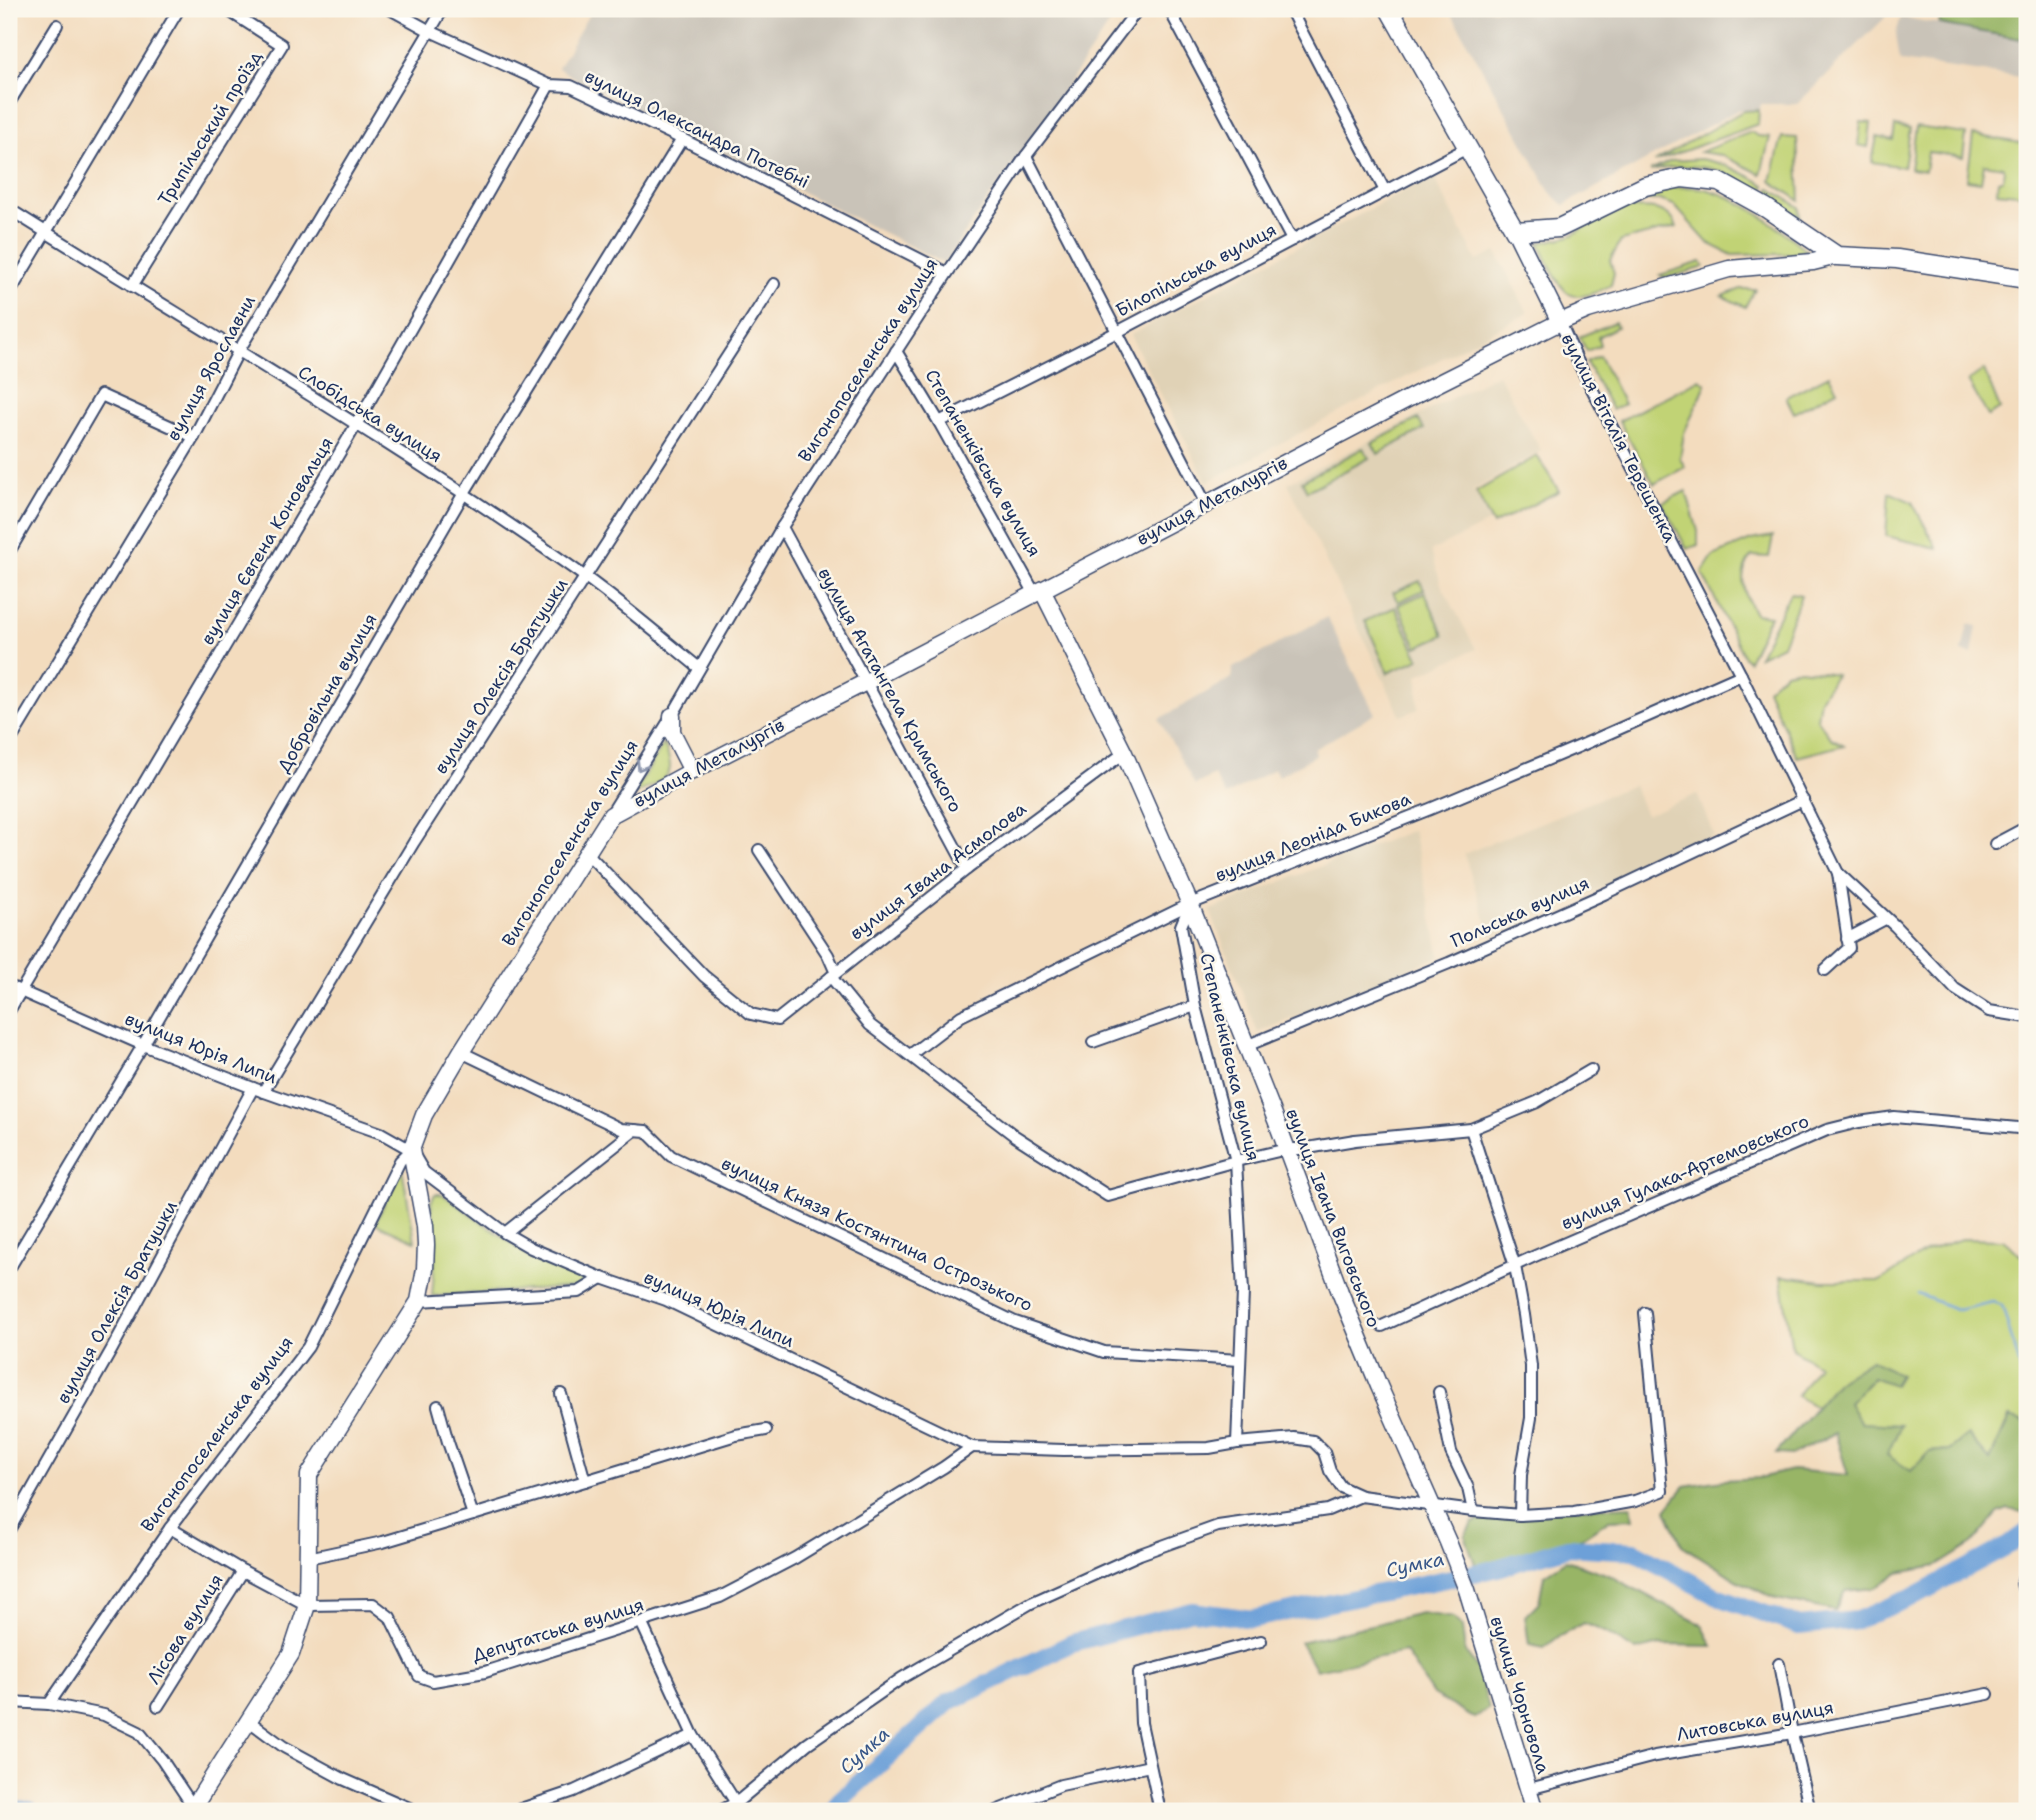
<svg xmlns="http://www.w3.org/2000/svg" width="2036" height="1820" viewBox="0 0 2036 1820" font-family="'Shantell Sans',sans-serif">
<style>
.built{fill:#e0d2b6}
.industrial{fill:#c9c3b8}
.green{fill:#c1d375;stroke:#6e816a;stroke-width:2}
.forest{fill:#98b566;stroke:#5a7262;stroke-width:2}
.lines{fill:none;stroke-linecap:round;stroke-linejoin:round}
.stream{stroke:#6da0d8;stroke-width:2.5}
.river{stroke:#6da0d8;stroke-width:18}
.street-casing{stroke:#3b496c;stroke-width:14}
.secondary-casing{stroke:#3b496c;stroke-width:19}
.primary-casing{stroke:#3b496c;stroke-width:21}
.street{stroke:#fff;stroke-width:10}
.secondary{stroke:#fff;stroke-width:16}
.primary{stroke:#fff;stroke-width:18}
.oneway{stroke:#8d97ae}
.labels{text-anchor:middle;stroke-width:5;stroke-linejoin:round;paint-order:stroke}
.street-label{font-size:18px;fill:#1b2f5e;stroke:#fbf7ec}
.water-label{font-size:19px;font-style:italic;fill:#385789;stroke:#fbf7ec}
</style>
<rect width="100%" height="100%" fill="#fbf7ec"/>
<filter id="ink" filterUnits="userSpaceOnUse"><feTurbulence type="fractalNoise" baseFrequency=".0143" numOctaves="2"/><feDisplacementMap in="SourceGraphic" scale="14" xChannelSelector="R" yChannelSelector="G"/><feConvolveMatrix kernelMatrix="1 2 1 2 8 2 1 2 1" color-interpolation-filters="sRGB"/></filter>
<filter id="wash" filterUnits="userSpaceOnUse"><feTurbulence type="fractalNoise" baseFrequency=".00686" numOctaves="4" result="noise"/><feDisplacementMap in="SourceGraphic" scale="28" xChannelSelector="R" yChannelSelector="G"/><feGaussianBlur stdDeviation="1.57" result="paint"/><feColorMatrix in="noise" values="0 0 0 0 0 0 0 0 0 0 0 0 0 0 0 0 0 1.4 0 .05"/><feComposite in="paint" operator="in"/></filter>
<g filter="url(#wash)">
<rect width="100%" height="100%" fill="#f3dcbe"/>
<g class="built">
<path d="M1433 176 1477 261 1496 252 1528 313 1207 482 1130 335Z"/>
<path d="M1498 374 1541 451 1473 490 1490 522 1431 551 1441 584 1476 649 1418 675V709L1401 716 1288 483Z"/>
<path d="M1633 785 1646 815 1697 794 1714 835 1675 854 1666 852 1647 860 1645 869 1491 937 1464 854Z"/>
<path d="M1413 830 1440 956 1258 1033 1210 910Z"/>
</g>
<g class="industrial">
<path d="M592 9H1120L944 263 576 79 558 68Z"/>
<path d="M1449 9H1894L1797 104H1761L1760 109 1738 110 1564 205 1550 192Z"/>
<path d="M1901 17 2027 40V78L1900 61 1896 34Z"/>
<path d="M1327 617 1375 714 1314 749 1316 755 1279 776 1274 769 1226 796 1214 775 1195 785 1159 719 1232 678 1233 668Z"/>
<path d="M1968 624 1977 626 1972 654 1962 652Z"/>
</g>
<g class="green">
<path d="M1759 110 1758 124 1654 162 1743 111Z"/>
<path d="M1861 122 1871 123 1868 147 1858 145Z"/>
<path d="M1895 126 1910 129 1904 167 1872 162 1877 137 1893 140Z"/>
<path d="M1916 127 1966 134 1963 157 1928 152 1925 171 1910 169Z"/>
<path d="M1751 132 1758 136 1770 137 1761 174 1721 155 1700 152Z"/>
<path d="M1973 135 2027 144V195L1997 192 1998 180H2003L2004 167 1984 164 1981 182 1967 180Z"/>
<path d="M1782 137 1797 138 1800 201 1771 181Z"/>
<path d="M1701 159C1725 163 1744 173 1765 185L1763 194C1720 167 1700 160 1650 171L1671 161Z"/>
<path d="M1678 187C1686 187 1693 187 1700 188 1737 194 1779 227 1807 251L1791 254 1732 255 1708 243 1674 205 1659 200H1629L1658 189Z"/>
<path d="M1770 188 1799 207 1800 217 1768 197Z"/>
<path d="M1616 209C1638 209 1668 202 1677 227L1621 241 1610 260 1614 273 1611 285C1601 291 1579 301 1568 293 1557 285 1545 255 1539 243L1570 236Z"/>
<path d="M1701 262 1704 266 1701 268 1665 278 1660 275Z"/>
<path d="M1741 289H1755L1745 307 1722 296Z"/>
<path d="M1615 322 1617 327 1599 336 1598 338 1600 345 1587 351 1579 337Z"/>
<path d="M1599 356 1624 404 1612 410 1586 362Z"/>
<path d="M1984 370 2000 409 1988 416 1968 381Z"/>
<path d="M1829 375 1837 390 1794 413 1786 397Z"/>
<path d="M1700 379 1706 384 1684 433 1680 458 1685 467 1654 484 1619 421Z"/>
<path d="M1418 419 1424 429 1378 454 1372 443Z"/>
<path d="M1363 448 1369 458 1307 491 1302 481Z"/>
<path d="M1537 456 1559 491 1493 525 1476 492Z"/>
<path d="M1686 491 1698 531V545L1687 549 1662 503Z"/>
<path d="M1889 492 1912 502 1937 548 1886 536Z"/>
<path d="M1773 536 1769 557 1752 556C1736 575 1744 595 1755 614L1770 616 1748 661 1744 657 1702 573 1713 556 1751 540Z"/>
<path d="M1420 581 1424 590 1398 602 1393 593Z"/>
<path d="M1425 593 1444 635 1417 647 1398 605Z"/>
<path d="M1790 593 1801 595 1782 645 1759 656Z"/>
<path d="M1395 607 1419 659 1388 673 1365 621Z"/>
<path d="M1800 669 1836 674 1820 699 1817 719 1831 738 1844 745 1797 757 1767 689 1785 672Z"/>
<path d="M664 743C666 750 670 759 670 766 671 781 646 788 634 794Z"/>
<path d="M402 1168 415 1241 375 1223Z"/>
<path d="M435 1194H442L516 1246 586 1279 578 1287 432 1296 436 1248 431 1202Z"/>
<path d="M1961 1239 2003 1240 2027 1260V1423L2009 1417 1990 1460 1968 1435 1949 1450 1929 1452 1911 1472 1887 1455 1861 1423 1848 1403 1874 1377 1871 1360 1838 1382 1816 1407 1797 1396 1818 1365 1792 1349 1781 1276 1823 1281H1880L1925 1252Z"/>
</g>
<g class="forest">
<path d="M1937 9H2027V40L1939 24 1941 13Z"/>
<path d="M1871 1360 1900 1375 1894 1385 1873 1377 1849 1403 1861 1423 1901 1425 1887 1455 1911 1471 1929 1452 1949 1450 1968 1435 1990 1460 2010 1417 2027 1423V1513L2008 1509 1998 1513 1972 1544 1937 1566 1898 1573 1875 1588 1845 1591 1835 1611 1777 1599 1737 1580 1682 1545 1666 1510 1685 1486 1723 1480 1759 1478 1792 1470 1848 1475 1835 1433 1792 1455 1776 1454 1837 1382Z"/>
<path d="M1631 1506 1634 1519 1609 1520 1568 1547 1478 1573 1465 1535 1472 1523 1503 1511Z"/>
<path d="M1566 1560 1609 1575 1702 1625 1713 1646 1660 1645 1636 1651 1605 1632 1584 1623 1558 1637 1544 1648 1529 1645 1525 1616 1539 1602 1544 1575Z"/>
<path d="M1421 1613 1454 1618 1462 1627 1465 1652 1478 1669 1489 1708 1474 1718 1433 1695 1405 1652 1316 1670 1300 1642Z"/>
</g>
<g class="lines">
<path class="stream" d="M1918 1294 1958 1310 1993 1302 2002 1305 2027 1391"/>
<g class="river">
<path d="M9 1810 29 1811"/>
<path d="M833 1811 839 1801 949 1702 1072 1643 1192 1611 1253 1619 1494 1569 1568 1547 1634 1551 1716 1596 1799 1626 1857 1620 1913 1597 2009 1545 2027 1532"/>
</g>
</g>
</g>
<g filter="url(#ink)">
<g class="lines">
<g class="street-casing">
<g id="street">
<path d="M390 9 430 31 549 85 571 86 682 139 947 273"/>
<path d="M1169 9 1292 240"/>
<path d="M1290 9 1385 191"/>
<path d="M9 103 57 25"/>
<path d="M1026 156 1206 504"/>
<path d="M9 209C201 330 399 444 584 576 624 605 661 637 699 668"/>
<path d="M132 286 282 45 226 9"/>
<path d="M9 294 179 9"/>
<path d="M1560 322 1578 362 1741 675 1838 873 1895 926 1955 989 1989 1011 2027 1017"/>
<path d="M896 351 939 422 1035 594"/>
<path d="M939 422 1117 332 1469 147"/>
<path d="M782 527 967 869"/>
<path d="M9 552 101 395 194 437"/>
<path d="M9 743 194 437 238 352 443 9"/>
<path d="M611 814 672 716 782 527 934 293 1026 156 1138 9"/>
<path d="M1995 844 2027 827"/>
<path d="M759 850 828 955 835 971"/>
<path d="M587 853 704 976 751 1014 777 1020 967 869 1124 753"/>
<path d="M1190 904 1181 926 1195 1006 1236 1161 1243 1292 1237 1443"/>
<path d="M1847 939 1885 919"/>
<path d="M1825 970 1849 948 1838 873"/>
<path d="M831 977 870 1025 1015 1136 1108 1196 1236 1161 1287 1149H1302L1355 1140 1471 1129 1537 1102 1591 1070"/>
<path d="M9 986 143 1045 253 1088 381 1133 411 1150 424 1172 505 1233 531 1248 602 1278 666 1300 972 1447 1064 1450 1209 1448 1237 1443 1294 1438 1313 1441 1324 1452 1330 1471 1341 1487 1361 1496"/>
<path d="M9 1011 356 425 549 85"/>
<path d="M1093 1042 1195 1006"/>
<path d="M1246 1046 1449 963 1604 894 1803 800"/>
<path d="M461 1052 621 1129 646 1131 671 1156 1015 1322 1104 1352 1240 1360"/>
<path d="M910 1055 961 1016 1190 904 1430 809 1580 746 1741 675"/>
<path d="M263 1092 414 842 774 284"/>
<path d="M505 1233 635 1130"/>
<path d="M9 1269 143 1045 464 493 682 139"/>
<path d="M419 1301 579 1292 602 1278"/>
<path d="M1382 1326 1535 1256 1827 1130 1859 1122 1894 1117 2018 1128"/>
<path d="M1439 1392 1451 1452 1468 1488 1473 1511"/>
<path d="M561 1394 585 1481 736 1435 766 1430"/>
<path d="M438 1406 448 1442 473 1515 585 1481"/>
<path d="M1520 1515 1574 1512 1635 1501 1662 1491 1645 1313"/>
<path d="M170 1528 243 1571 307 1605 373 1604 390 1617 419 1676 433 1681 485 1672 720 1597 795 1558 944 1467 972 1447"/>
<path d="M9 1530 112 1349 253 1088"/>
<path d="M308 1558 383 1542 473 1515"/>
<path d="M2027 1565 2022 1584 2027 1602"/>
<path d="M642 1624 693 1735 736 1803"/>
<path d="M1779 1664 1792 1733 1810 1811"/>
<path d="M9 1702 49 1704 104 1715 139 1732 162 1760 194 1808"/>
<path d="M49 1704 170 1528 308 1347 400 1161 411 1150"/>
<path d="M158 1706 243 1571"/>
<path d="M249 1721 284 1747 343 1779 416 1811"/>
<path d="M1529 1789 1655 1756 1792 1733 1988 1694"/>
<path d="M515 1811 574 1791 693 1735"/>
<path d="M720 1811 736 1803 807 1744 902 1678 1031 1603 1140 1554 1218 1526 1328 1510 1361 1496 1473 1511 1520 1515 1521 1475 1531 1418V1366L1524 1315 1515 1266 1471 1129"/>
<path d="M996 1811 1061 1785 1150 1766"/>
<path d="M1160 1811 1141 1723 1139 1673 1261 1641"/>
</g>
</g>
<g class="secondary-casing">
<g id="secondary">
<path d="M1515 231 1560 322"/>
<path d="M1042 590 1124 753 1190 904 1276 1120 1340 1292 1379 1386 1448 1542 1467 1590 1535 1811"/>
<path d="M672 716V732L692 771"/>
<path d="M191 1811 291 1654 307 1605 309 1475 419 1301 425 1269 426 1245 425 1226 411 1150 424 1115 461 1052 611 815 692 771 866 682 1419 393 1560 322 1588 310 1729 269 1813 262 1837 256"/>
</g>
</g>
<g class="primary-casing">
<path id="primary" d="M1389 9 1515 231 1559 228 1645 186 1682 178 1719 182 1766 208 1837 256 1897 259 2027 279"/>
</g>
<use href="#street" class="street"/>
<use href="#secondary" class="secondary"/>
<use href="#primary" class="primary"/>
</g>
<defs><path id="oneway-chevron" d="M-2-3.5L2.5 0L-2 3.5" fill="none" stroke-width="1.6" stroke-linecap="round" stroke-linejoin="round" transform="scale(1.75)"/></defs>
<use class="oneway" href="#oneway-chevron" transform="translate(641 766) rotate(122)"/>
</g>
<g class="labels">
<g class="street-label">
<text transform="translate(210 128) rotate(-58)" y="6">Трипільський проїзд</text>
<text transform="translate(697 129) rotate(26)" y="6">вулиця Олександра Потебні</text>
<text transform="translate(1196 270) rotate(-28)" y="6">Білопільська вулиця</text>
<text transform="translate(868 360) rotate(-57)" y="6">Вигонопоселенська вулиця</text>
<text transform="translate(211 368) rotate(-61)" y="6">вулиця Ярославни</text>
<text transform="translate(370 414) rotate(32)" y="6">Слобідська вулиця</text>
<text transform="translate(1619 438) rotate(63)" y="6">вулиця Віталія Терещенка</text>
<text transform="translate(983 463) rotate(60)" y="6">Степаненківська вулиця</text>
<text transform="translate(1212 501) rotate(-28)" y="6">вулиця Металургів</text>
<text transform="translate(267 541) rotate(-59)" y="6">вулиця Євгена Коновальця</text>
<text transform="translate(501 676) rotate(-57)" y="6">вулиця Олексія Братушки</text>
<text transform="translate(890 690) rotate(61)" y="6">вулиця Агатангела Кримського</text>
<text transform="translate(327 693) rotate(-60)" y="6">Добровільна вулиця</text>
<text transform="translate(709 763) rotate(-28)" y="6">вулиця Металургів</text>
<text transform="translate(1313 837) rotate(-22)" y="6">вулиця Леоніда Бикова</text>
<text transform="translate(570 843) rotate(-58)" y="6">Вигонопоселенська вулиця</text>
<text transform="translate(938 871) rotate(-37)" y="6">вулиця Івана Асмолова</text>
<text transform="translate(1520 912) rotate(-24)" y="6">Польська вулиця</text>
<text transform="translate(201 1048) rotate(22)" y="6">вулиця Юрія Липи</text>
<text transform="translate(1230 1057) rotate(77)" y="6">Степаненківська вулиця</text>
<text transform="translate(1685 1172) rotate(-23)" y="6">вулиця Гулака-Артемовського</text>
<text transform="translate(1333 1218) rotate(69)" y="6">вулиця Івана Виговського</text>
<text transform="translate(877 1234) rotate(25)" y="6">вулиця Князя Костянтина Острозького</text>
<text transform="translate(117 1302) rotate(-61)" y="6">вулиця Олексія Братушки</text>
<text transform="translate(719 1309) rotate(24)" y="6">вулиця Юрія Липи</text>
<text transform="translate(217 1434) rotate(-53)" y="6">Вигонопоселенська вулиця</text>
<text transform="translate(185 1629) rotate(-58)" y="6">Лісова вулиця</text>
<text transform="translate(558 1630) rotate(-17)" y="6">Депутатська вулиця</text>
<text transform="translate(1520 1695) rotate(73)" y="6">вулиця Чорновола</text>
<text transform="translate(1755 1721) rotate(-10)" y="6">Литовська вулиця</text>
</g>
<g class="water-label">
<text transform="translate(1415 1564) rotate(-12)" y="7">Сумка</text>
<text transform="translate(864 1750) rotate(-42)" y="7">Сумка</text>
</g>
</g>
<rect width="2036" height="1820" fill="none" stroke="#fbf7ec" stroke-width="35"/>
</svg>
